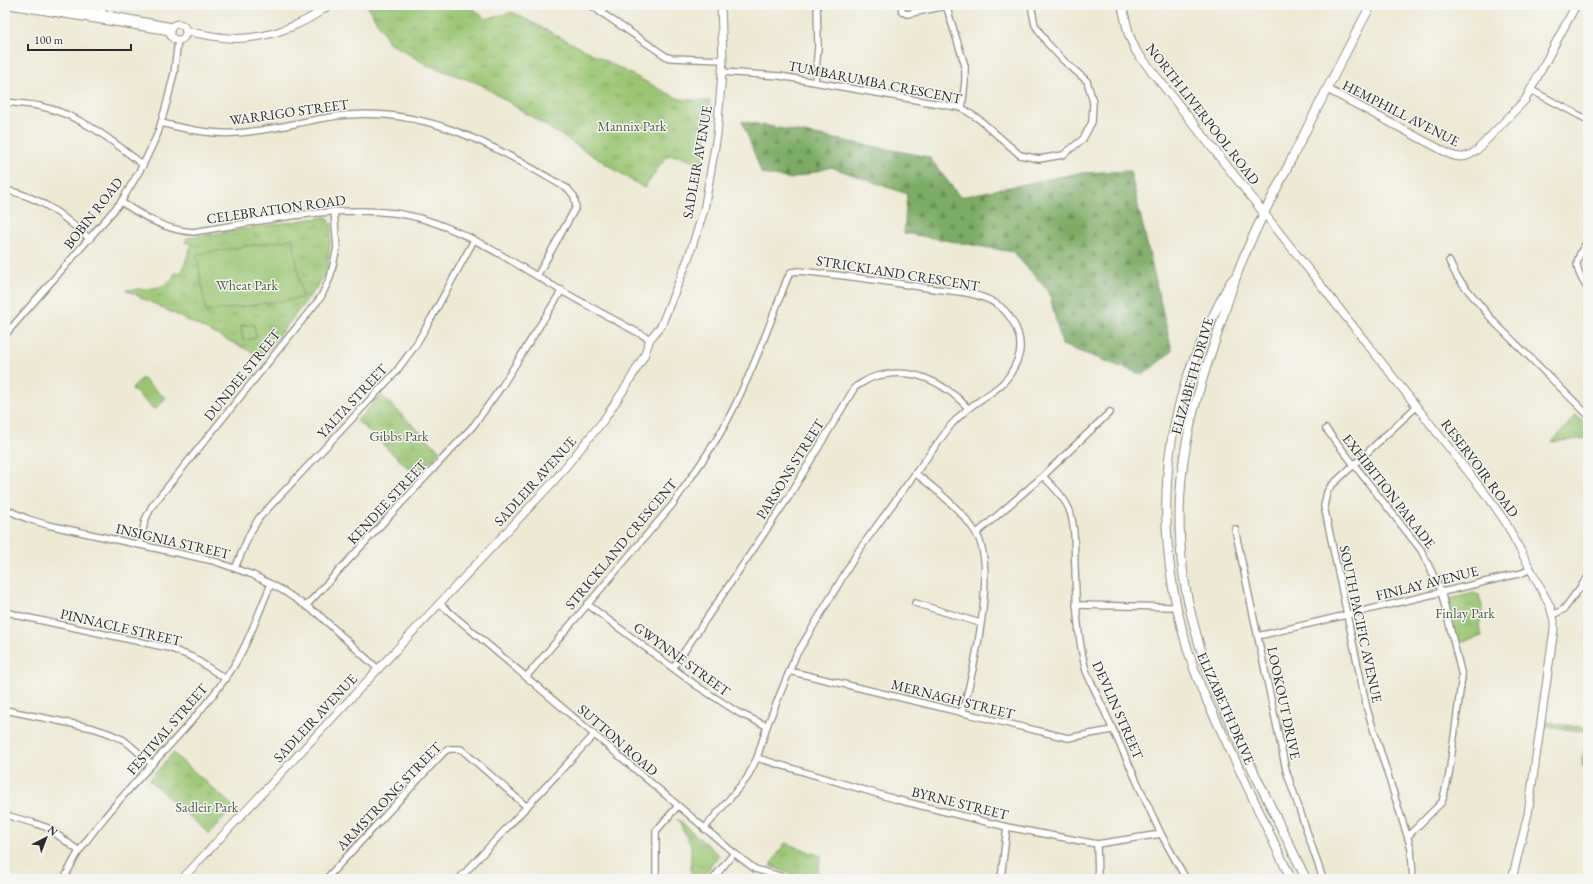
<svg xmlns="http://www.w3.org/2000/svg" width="1593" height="884" viewBox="0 0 1593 884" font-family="'EB Garamond',serif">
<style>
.forest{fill:url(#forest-firs);stroke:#536b48}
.park{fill:url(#park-tufts);stroke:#62784f}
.pitch{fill:#9ac673;stroke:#62784f}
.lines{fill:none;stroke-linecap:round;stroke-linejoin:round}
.minor-casing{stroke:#8c8a7f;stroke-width:8}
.tertiary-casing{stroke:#8c8a7f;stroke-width:9}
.secondary-casing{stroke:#8c8a7f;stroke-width:10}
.primary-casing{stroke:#8c8a7f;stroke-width:10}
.minor{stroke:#fff;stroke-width:5.5}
.tertiary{stroke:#fff;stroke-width:7}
.secondary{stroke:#fff;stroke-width:8}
.primary{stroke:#fff;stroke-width:8}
.labels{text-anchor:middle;stroke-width:3;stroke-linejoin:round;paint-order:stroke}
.street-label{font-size:14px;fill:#2b2b2b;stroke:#f6f6f2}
.park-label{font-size:14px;fill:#4c5a41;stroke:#f6f6f2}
</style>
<defs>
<pattern id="forest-firs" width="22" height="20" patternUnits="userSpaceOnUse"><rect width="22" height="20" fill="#7bab65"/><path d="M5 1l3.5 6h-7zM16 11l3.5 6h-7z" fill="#658b53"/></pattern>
<pattern id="park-tufts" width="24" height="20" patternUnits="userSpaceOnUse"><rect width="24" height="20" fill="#9ac673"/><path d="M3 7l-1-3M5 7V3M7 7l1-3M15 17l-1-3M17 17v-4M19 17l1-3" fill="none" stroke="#7ea15f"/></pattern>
</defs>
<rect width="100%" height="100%" fill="#f6f6f2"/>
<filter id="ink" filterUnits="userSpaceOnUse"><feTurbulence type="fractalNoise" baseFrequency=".025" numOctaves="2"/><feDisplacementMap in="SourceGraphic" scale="8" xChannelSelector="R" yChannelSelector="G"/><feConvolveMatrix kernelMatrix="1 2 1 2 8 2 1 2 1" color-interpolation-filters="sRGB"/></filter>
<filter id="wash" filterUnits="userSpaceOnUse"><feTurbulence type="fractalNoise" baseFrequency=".012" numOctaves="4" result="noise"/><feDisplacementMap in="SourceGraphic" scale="16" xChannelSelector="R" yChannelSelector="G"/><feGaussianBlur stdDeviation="0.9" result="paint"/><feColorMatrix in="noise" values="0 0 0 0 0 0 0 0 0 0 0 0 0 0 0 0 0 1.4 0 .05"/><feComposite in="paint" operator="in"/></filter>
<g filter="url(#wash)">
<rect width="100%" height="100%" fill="#ede9d3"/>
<path class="forest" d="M742 121 929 157 960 197 1079 173 1130 171 1172 351 1143 375 1062 345 1049 292 1013 252 904 233 907 194 831 167 791 179 762 174Z"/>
<g class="park">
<path d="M367 5H469L486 19 512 12 679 99 710 101 702 165 677 156 668 155 644 188 480 84 427 65 389 42Z"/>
<path d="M325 217 328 218 332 225 327 274 262 357 126 290C142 288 168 292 175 273L182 272 192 243H185L187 238 191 237Z"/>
<path d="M381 395 440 451 417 476 357 421Z"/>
<path d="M1576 415 1588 427V438L1552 442Z"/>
<path d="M1474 593 1479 595 1483 610 1479 626 1482 636 1455 643 1447 604 1450 599Z"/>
<path d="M1547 722 1587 728 1588 724V762L1586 764 1588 765V769L1582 766 1587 732 1546 726Z"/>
<path d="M173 753 234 807 209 834 149 780Z"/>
<path d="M677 819 719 855 701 879H691V845Z"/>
<path d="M785 843 821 856 816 879H804L770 866Z"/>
</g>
<g class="pitch">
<path d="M293 239 302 298 206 312 197 254Z"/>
<path d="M254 324 256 338 243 340 241 326Z"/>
<path d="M142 378 165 398 155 410 132 389Z"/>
</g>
</g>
<g filter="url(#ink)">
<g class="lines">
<g class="minor-casing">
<g id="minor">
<path d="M590 5 667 57 671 58 723 60"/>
<path d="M901 5 902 12 907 14 946 6"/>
<path d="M946 5 965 66V81L962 108"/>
<path d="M601 13 606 5"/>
<path d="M102 15 103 5"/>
<path d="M722 72 780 76 962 108 980 120 1020 155 1039 159 1063 155 1083 139 1092 122 1093 102 1087 81 1064 61 1047 43 1035 25 1031 5"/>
<path d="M815 82 818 46 817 5"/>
<path d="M1531 90 1588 120"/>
<path d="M5 102C16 103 28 104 39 106 79 114 112 140 143 165"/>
<path d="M161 123C185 129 212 135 236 133 274 131 310 118 347 115 433 108 497 148 568 189L574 196 576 207 537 276"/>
<path d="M5 190C42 197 62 215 90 239"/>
<path d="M121 202C145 217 164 230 193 232 259 222 327 205 394 213 453 220 510 261 560 290 590 307 620 323 650 339"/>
<path d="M1588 240C1574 262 1573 267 1588 289"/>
<path d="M1449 261 1457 277 1495 323 1588 415"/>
<path d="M5 335 121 202 143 165 158 133 167 102 174 73 178 40"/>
<path d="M1326 429 1421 550 1441 591 1462 676 1449 775 1442 802 1408 836"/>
<path d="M915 473C936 489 962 510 976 533 998 568 973 674 962 713"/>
<path d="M1043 476C1052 486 1064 496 1069 509 1076 527 1074 549 1075 567 1076 602 1077 637 1086 671L1161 834 1186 879"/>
<path d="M5 509 28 519 48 525 214 561 253 575 282 590 318 614 378 669"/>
<path d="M1235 529 1286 770 1323 879"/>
<path d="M977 533 1043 476 1110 412"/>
<path d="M140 545 145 520 152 506 321 297 330 278 337 248 334 211"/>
<path d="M235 568 250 533 259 518 395 373 415 346 432 317 474 240"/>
<path d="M915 603 980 623"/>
<path d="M440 604 734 853 755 869 790 879"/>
<path d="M587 604 697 686 739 713 767 726"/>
<path d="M1076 605 1175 607"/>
<path d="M306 606 474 425 502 386 562 290"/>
<path d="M5 611 20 616 169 648 192 657 226 679"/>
<path d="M1553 615 1564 609 1588 577"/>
<path d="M1258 636 1522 573 1531 569"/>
<path d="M673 668 788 498 855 387C861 384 867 379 874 377 911 366 943 381 968 408"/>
<path d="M789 671 1068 738 1112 730"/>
<path d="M526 677 673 504C690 478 710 452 725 425 750 378 768 329 787 279L791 272 798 271C842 275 884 281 927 288 949 291 975 291 995 303 1008 310 1020 330 1020 345 1021 354 1016 364 1012 371 1003 388 983 397 969 408 962 413 957 419 951 425L859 550 796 655 767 726 757 758 747 778 704 829"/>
<path d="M5 710 93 728 108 733 124 740 152 764"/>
<path d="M757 758 898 800 1007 827 1097 844 1161 834"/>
<path d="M5 815 34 823 48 828 79 851"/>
<path d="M1097 844 1098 879"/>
<path d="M64 879C69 869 74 859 80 850 122 789 182 739 225 679 246 651 257 616 271 584"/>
<path d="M326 879 445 751 450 749H461L527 807"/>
<path d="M459 879 594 735"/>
<path d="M656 879V831L677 807"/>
<path d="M713 879 734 853"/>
<path d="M1001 879 1007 827"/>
<path d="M1413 879 1411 848 1367 709 1324 506 1327 492 1331 486 1416 407"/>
</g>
</g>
<g class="tertiary-casing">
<g id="tertiary">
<path d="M9 5 170 31"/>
<path d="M53 5 172 27"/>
<circle cx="178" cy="32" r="8"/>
<path d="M186 31C200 34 214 37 228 38 262 41 303 26 329 5"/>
<path d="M1327 89 1451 155C1462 159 1468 157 1477 150L1525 100 1576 5"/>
<path d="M1264 213 1491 501 1506 523 1550 606 1554 621V629L1528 814 1512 879"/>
<path d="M182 879 554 481 603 421 627 385 644 356 650 339 661 326 688 259 704 210 717 135 723 60 721 5"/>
</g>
</g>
<g class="secondary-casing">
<path id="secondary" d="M1122 5 1129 35 1136 51 1264 213"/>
</g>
<g class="primary-casing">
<g id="primary">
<path d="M1232 280C1221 297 1214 315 1205 334 1201 344 1196 354 1192 364 1152 470 1161 587 1202 690L1291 879"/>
<path d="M1306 879C1288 841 1269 803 1250 764 1229 721 1207 677 1195 629 1183 587 1178 542 1180 499 1182 443 1198 390 1216 338 1224 314 1231 290 1240 266 1253 233 1270 201 1287 168 1314 114 1342 59 1371 5"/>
</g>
</g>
<use href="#minor" class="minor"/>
<use href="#tertiary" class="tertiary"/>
<use href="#secondary" class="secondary"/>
<use href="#primary" class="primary"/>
</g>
</g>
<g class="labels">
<g class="street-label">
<text transform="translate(875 82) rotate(11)" y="5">TUMBARUMBA CRESCENT</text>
<text transform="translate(289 112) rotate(-8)" y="5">WARRIGO STREET</text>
<text transform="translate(1401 113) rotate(27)" y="5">HEMPHILL AVENUE</text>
<text transform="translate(1203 114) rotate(52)" y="5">NORTH LIVERPOOL ROAD</text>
<text transform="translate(697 162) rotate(-80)" y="5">SADLEIR AVENUE</text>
<text transform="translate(276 209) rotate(-8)" y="5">CELEBRATION ROAD</text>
<text transform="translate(93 213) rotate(-52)" y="5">BOBIN ROAD</text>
<text transform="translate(898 273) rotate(9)" y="5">STRICKLAND CRESCENT</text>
<text transform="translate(242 375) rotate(-51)" y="5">DUNDEE STREET</text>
<text transform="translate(1192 376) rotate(-74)" y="5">ELIZABETH DRIVE</text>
<text transform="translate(352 401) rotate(-47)" y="5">YALTA STREET</text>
<text transform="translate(1480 468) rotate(53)" y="5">RESERVOIR ROAD</text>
<text transform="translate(790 469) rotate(-58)" y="5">PARSONS STREET</text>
<text transform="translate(535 481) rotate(-48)" y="5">SADLEIR AVENUE</text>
<text transform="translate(1389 491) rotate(52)" y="5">EXHIBITION PARADE</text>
<text transform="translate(387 502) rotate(-47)" y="5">KENDEE STREET</text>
<text transform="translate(173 541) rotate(13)" y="5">INSIGNIA STREET</text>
<text transform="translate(621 544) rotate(-50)" y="5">STRICKLAND CRESCENT</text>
<text transform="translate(1427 583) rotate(-14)" y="5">FINLAY AVENUE</text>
<text transform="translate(1361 624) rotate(78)" y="5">SOUTH PACIFIC AVENUE</text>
<text transform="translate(121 627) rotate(13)" y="5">PINNACLE STREET</text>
<text transform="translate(682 659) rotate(36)" y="5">GWYNNE STREET</text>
<text transform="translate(953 699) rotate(14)" y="5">MERNAGH STREET</text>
<text transform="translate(1284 703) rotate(78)" y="5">LOOKOUT DRIVE</text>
<text transform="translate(1226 708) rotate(66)" y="5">ELIZABETH DRIVE</text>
<text transform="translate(1118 710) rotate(66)" y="5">DEVLIN STREET</text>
<text transform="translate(315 718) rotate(-47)" y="5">SADLEIR AVENUE</text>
<text transform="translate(167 729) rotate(-49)" y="5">FESTIVAL STREET</text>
<text transform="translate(618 740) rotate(41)" y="5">SUTTON ROAD</text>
<text transform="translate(389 796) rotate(-46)" y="5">ARMSTRONG STREET</text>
<text transform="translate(960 803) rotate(14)" y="5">BYRNE STREET</text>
</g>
<g class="park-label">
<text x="632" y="131">Mannix Park</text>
<text x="247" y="290">Wheat Park</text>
<text x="399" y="441">Gibbs Park</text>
<text x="1465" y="618">Finlay Park</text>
<text x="207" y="812">Sadleir Park</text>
</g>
</g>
<rect width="1593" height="884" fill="none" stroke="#f6f6f2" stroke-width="20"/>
<g transform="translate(46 838) rotate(42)" stroke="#f6f6f2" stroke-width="3" paint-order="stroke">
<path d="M0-3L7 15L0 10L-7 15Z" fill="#2b2b2b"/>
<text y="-6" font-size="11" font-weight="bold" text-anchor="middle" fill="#2b2b2b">N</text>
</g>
<path d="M28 44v6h103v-6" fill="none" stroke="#2b2b2b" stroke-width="2"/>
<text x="34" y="44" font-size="12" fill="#2b2b2b" stroke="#f6f6f2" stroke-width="3" paint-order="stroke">100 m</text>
</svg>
